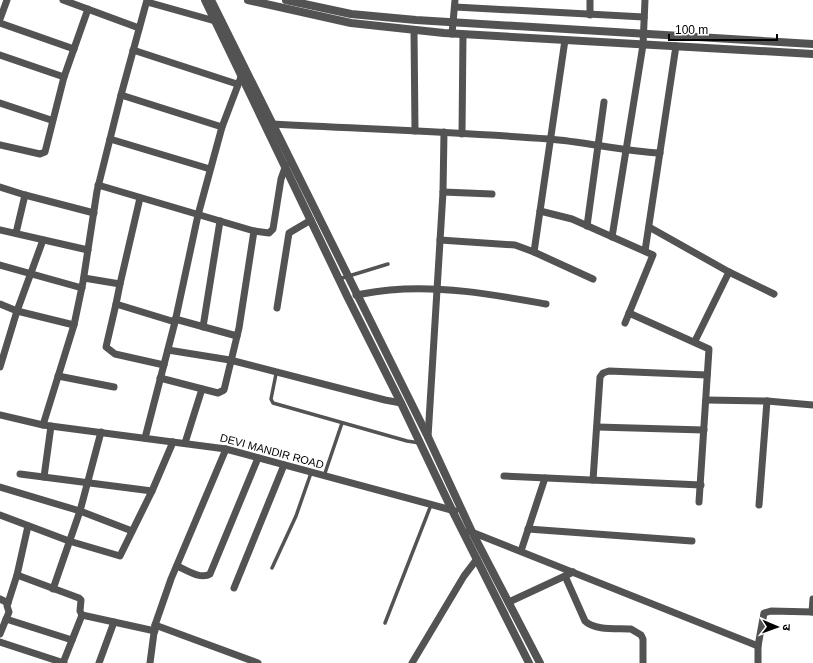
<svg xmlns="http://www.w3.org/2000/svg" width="813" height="663" viewBox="0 0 813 663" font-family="Arial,'Noto Sans Devanagari',sans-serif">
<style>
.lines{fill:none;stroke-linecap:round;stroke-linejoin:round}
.service{stroke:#535353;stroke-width:3.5}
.minor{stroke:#535353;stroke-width:7}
.tertiary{stroke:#535353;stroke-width:8}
.labels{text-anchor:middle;stroke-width:4;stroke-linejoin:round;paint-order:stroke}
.street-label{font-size:11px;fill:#000;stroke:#fff}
</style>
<rect width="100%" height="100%" fill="#fff"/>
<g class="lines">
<g class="service">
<path d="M339 279 388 264"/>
<path d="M276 374 271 399 273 403 407 441 420 443"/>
<path d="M324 476 342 423"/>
<path d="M272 568 296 516 311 473"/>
<path d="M385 623 431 505"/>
</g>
<g class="minor">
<path d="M63 0 139 28"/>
<path d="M147 2 215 21"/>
<path d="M455 7 644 17"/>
<path d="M590 15V0"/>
<path d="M0 19 7 0"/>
<path d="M0 23 74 49"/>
<path d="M414 30 415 131"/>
<path d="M452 34 455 0"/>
<path d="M133 50 237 84"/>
<path d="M0 55 64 77"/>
<path d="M121 95 222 127"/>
<path d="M0 103 51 120"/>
<path d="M273 124C365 129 457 132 549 139 586 142 623 151 660 153"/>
<path d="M462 134 463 34"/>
<path d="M110 139 210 169"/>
<path d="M0 145 40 154 45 152 64 77 88 9"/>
<path d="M98 185 254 231 269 233 273 229 281 179 286 165"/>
<path d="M0 187 25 195 94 213"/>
<path d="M443 192 492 194"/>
<path d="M540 211 572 219 653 255 625 323"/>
<path d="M587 226 604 102"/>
<path d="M649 227 729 272 774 294"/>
<path d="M0 230 88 250"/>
<path d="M16 233 25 195"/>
<path d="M612 237 643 45 645 0"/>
<path d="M440 240 515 245 534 252 593 279"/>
<path d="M645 251 676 46"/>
<path d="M534 252 565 40"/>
<path d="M0 265 82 288"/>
<path d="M84 278 120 284 116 304 175 322"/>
<path d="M120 284 140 198"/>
<path d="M356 295C367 293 378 291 390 290 442 285 495 295 546 304"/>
<path d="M0 304 17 311 74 325"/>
<path d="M116 304 106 347 115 354 164 365"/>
<path d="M277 308 289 233 311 220"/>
<path d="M629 313 709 349 699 502"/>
<path d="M175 319 237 336"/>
<path d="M203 327 220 221"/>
<path d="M695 341 729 272"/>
<path d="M168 350 230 360 385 400 401 403"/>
<path d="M0 367 17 311 43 240"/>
<path d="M58 376 114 387"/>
<path d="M160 378 218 393 224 390 239 328 254 231"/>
<path d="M706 400 767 401 813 405"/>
<path d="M0 415 43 425 226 449 455 511"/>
<path d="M43 425 74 325 83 282 97 191 121 95 147 0"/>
<path d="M597 427 704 430"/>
<path d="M428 437 443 192 444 132"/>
<path d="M145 438 175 322 198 215 222 127 241 77"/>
<path d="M185 443 202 389"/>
<path d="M20 474 152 491"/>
<path d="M504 476 701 485"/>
<path d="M44 477 51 426"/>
<path d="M593 480 600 377 603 373 609 371 707 375"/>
<path d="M0 487 80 511 132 531"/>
<path d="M759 505 767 401"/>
<path d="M0 515 69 541 120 556 152 491 173 442"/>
<path d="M528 529 692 541"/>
<path d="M469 531 758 646"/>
<path d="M521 551 545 478"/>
<path d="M177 566C186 570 201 580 210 574L258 458"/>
<path d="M573 572 565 576 585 621C595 631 618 628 631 629L641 635 643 639V663"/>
<path d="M17 575 79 598 81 600 80 611 82 615 155 631"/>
<path d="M234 588 284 465"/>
<path d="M53 589 80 511 101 432"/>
<path d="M0 599 8 603"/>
<path d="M509 602 565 576"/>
<path d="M812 612 813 599"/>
<path d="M6 619 72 640"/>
<path d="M155 625 258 663"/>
<path d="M0 634 9 612 7 606 17 575 28 526"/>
<path d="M0 642 64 663"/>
<path d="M63 663 82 615"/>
<path d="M99 663 114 622"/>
<path d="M150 663 155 625 171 579 226 449"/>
<path d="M412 663 464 576 477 559"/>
<path d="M758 663V646L764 613 771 611 813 612"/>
</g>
<g class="tertiary">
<path d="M205 0 347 296 401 403 452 510 529 663"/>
<path d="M211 0 428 437 472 532 540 663"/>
<path d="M248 0 351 23 444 33 813 54"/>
<path d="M286 0 351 14 416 20 813 44"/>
</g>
</g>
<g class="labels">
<g class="street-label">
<text transform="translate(272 451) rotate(15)" y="4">DEVI MANDIR ROAD</text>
</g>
</g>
<g transform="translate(777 627) rotate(92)" stroke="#ffffff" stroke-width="3" paint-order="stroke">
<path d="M0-3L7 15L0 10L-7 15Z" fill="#000000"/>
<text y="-6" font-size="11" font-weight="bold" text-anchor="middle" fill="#000000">उ</text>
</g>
<path d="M669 34v6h108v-6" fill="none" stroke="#000000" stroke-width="2"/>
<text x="675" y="34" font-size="12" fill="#000000" stroke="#ffffff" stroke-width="3" paint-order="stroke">100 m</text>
</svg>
